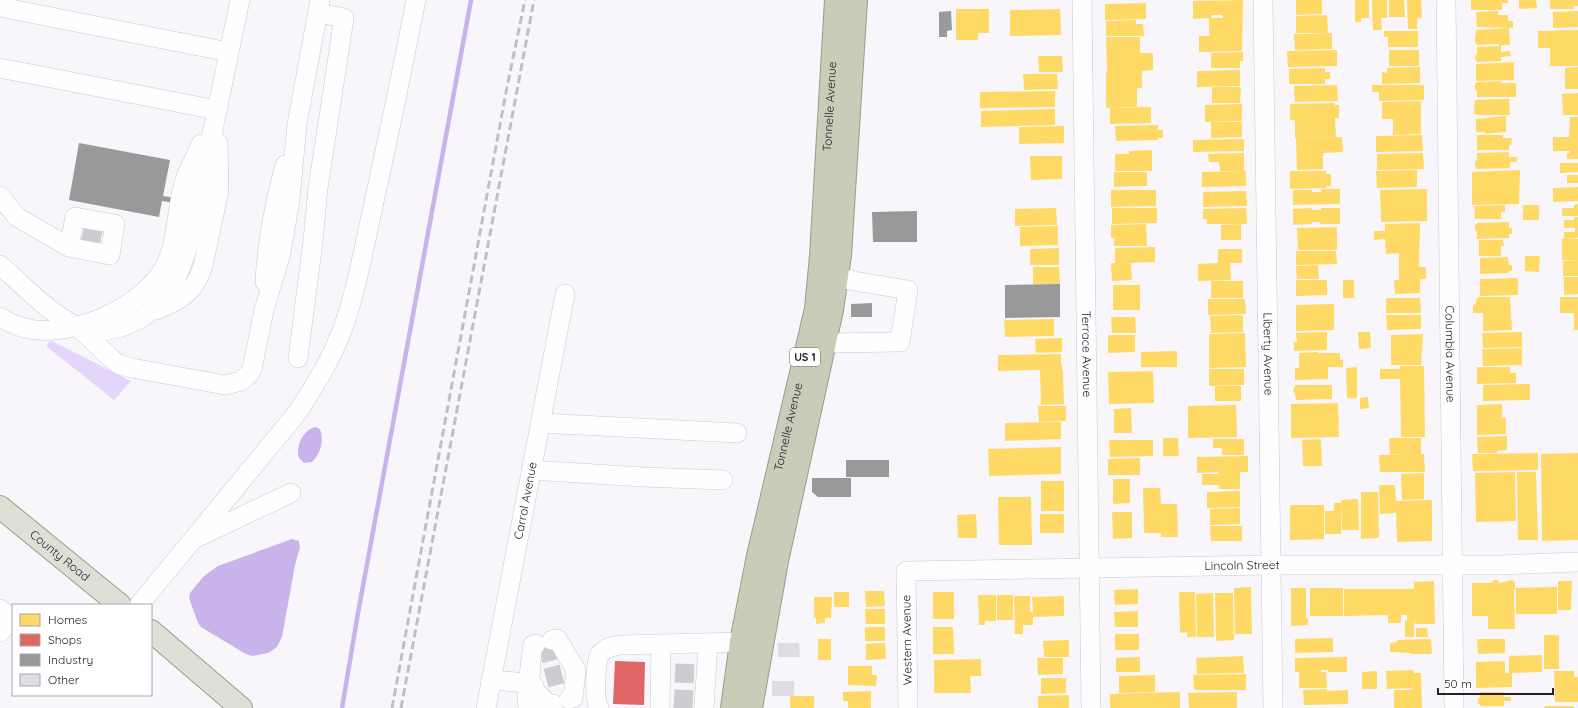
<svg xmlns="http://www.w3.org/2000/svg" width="1578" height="708" viewBox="0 0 1578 708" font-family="Quicksand,sans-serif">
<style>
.green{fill:#e3d6fa}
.water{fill:#c8b3eb}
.homes{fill:#ffd966;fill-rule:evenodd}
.shops{fill:#e06666}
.industry{fill:#999}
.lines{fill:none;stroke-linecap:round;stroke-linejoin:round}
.stream{stroke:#c8b3eb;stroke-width:4.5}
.building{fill:#dfdce4}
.minor-tunnel{stroke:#cecbd1;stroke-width:19;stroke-dasharray:19 10;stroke-linecap:butt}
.minor-casing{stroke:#cac8cf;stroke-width:20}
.major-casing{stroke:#989d8b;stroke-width:24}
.highway-casing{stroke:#989d8b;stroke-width:24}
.minor{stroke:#fefefe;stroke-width:19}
.major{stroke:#dde0d5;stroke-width:22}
.highway{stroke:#c7cdb9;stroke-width:22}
.rail{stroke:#c0c0c1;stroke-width:3;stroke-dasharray:8 4;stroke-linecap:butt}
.labels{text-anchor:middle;stroke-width:4;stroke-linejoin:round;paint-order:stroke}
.shield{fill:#fff;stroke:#66646b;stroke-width:1}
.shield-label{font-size:11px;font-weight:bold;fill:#25212c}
.street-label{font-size:12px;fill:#25212c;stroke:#fff}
</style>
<rect width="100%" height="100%" fill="#f8f6fa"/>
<path class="green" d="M50 341H52L131 381 114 400 46 346Z"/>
<g class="water">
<path d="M315 427 320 429C324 441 321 453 312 462L304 463 299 458C295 447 303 430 315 427Z"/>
<path d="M292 539 299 541 300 547 295 565 282 637 277 647 268 653 252 656 244 653 201 627 198 623 189 598 190 593 204 576 218 566Z"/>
</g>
<g class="homes">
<path d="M1243 0 1242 51 1199 52V36H1211L1209 35V18L1193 19V1ZM1212 15H1222L1223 18H1211Z"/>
<path d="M1296 0H1322V14L1296 15Z"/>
<path d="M1355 0H1369V18H1361V22H1355Z"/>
<path d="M1372 0H1387V18H1381L1382 30H1373Z"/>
<path d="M1389 0H1404L1405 17H1389Z"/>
<path d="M1407 0H1421L1422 18H1417V29H1408Z"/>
<path d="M1471 0H1508V3H1502V10H1471Z"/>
<path d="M1519 0H1536L1537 8 1519 9Z"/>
<path d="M1550 0H1578V6H1574V9H1550Z"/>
<path d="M1146 3V19L1105 20V4Z"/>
<path d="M956 9H989V33H978V40H956Z"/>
<path d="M1060 9 1061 35 1010 36V10Z"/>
<path d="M1498 11V15H1508V21H1513V28L1477 27 1476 12Z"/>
<path d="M1578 11V27L1553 28V12Z"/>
<path d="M1327 15 1328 33H1296V16Z"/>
<path d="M1136 20V24H1143L1144 36H1106V21Z"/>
<path d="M1509 28 1510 45H1501V52L1510 51 1511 56 1501 57V61L1477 62 1475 59V56L1477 54V47L1499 46V44L1477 45 1475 41 1476 30Z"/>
<path d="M1578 30V66H1550V48H1556H1538V31Z"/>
<path d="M1384 31H1418V47H1388V37H1384Z"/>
<path d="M1332 33V49L1295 50 1294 34Z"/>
<path d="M1106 37H1140V53H1153V70L1142 71V88H1137V107L1106 108V72H1113H1107Z"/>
<path d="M1337 50V66L1288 67 1287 51Z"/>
<rect x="1389" y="50" width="30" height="16"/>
<path d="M1243 52V61H1240V68H1211V53Z"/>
<path d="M1038 56H1062L1063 72H1039Z"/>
<path d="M1514 62V80L1476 81V64Z"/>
<path d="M1420 67V83L1382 84V72L1387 73V68Z"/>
<path d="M1578 67V89H1565V68Z"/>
<path d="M1325 68V72H1330V79H1325V84H1289V69Z"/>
<path d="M1240 70V86L1197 87V71Z"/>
<path d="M1023 74H1057L1058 89 1024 90Z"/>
<path d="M1501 81V83H1516V97H1477V91L1475 89V84L1477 82Z"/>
<path d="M1337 85 1338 101 1295 102 1294 86Z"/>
<path d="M1372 85H1424V100L1379 101V92H1372Z"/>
<path d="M1212 87H1239L1241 88 1240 103H1212Z"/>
<path d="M1055 91V107L980 108V92Z"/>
<path d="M1578 93V115H1563L1562 94Z"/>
<path d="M1509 99 1510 115H1476L1474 113 1475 100Z"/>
<path d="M1421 101V134L1393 135V119H1382V102Z"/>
<path d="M1334 103 1335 105H1339V118H1335L1336 137 1295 138V120H1290V104Z"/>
<path d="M1242 104V121L1205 122V105Z"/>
<path d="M1151 107V123L1110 124V108Z"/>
<path d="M1055 109V125L981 127V111Z"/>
<path d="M1506 116V132L1485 134V132H1476V119Z"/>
<path d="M1570 117H1578V159H1567V153H1570V151H1553V137H1569Z"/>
<path d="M1211 122H1242V137L1211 138Z"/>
<path d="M1158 125V130H1163V138H1158V140L1116 141 1115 126Z"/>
<path d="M1064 126V143L1019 144V127Z"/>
<path d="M1422 135 1423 151 1376 152V136Z"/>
<path d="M1477 135H1503V138H1512L1511 145H1509V150H1477Z"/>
<path d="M1342 137 1343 152 1323 153V169L1297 170 1296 138Z"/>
<path d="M1244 139V151L1193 152V140Z"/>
<path d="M1152 150V171H1115V154H1129V151Z"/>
<path d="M1509 152V157H1517V162H1510V168L1477 169 1475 166V162L1477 160V153Z"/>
<path d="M1244 153V171H1220L1219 162H1209L1208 154Z"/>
<path d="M1423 153 1424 169 1377 170V154Z"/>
<path d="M1030 156H1062V179L1031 180Z"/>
<path d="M1560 163H1578V172L1560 173Z"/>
<path d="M1417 170V187L1377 188 1376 171Z"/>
<path d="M1520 170 1519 204 1472 205V172Z"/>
<path d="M1246 171V186L1202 187V172Z"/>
<path d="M1290 171H1326V174H1331V186H1326V188L1290 189Z"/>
<path d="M1114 172H1147V186L1114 187Z"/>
<rect x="1567" y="175" width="11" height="8"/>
<path d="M1578 187V201L1553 202V188Z"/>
<path d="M1321 189H1340V204L1293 205V190H1312V192H1321Z"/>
<path d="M1427 189V221L1381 222 1380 190Z"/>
<path d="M1111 190H1156V206L1111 207Z"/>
<path d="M1246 191 1247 206 1203 207V192Z"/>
<path d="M1578 204V216H1562V208H1574V205Z"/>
<path d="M1505 205V212H1501V219H1475L1474 206Z"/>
<rect x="1523" y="205" width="16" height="15"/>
<path d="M1056 208 1057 225 1015 226V209Z"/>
<path d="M1112 208H1157V223L1112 224Z"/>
<path d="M1246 208 1247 224H1207V219H1203V209Z"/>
<path d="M1312 208V210H1321V208H1340V224H1320V222H1312V224L1293 225V209Z"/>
<path d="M1574 217H1578V228H1564V220H1574Z"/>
<path d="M1509 222V228H1512V234H1509V238L1477 239V232L1475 229V225L1477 223Z"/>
<path d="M1420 223 1419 267H1426V279H1420V293L1395 294 1394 280H1399V253L1386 254 1385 239 1374 240V231H1385V224Z"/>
<path d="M1146 224 1147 246H1114V238H1111V225Z"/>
<path d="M1241 224V240H1221V225Z"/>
<path d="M1058 226V245L1020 246V227Z"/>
<path d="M1337 227V250H1298L1297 228Z"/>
<path d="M1575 228H1578V238L1564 239V232H1575Z"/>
<rect x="1562" y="239" width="16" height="21"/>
<path d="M1479 240H1503L1504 246H1501V256H1479Z"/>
<path d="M1155 247V262L1131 263 1132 280 1112 281 1111 263H1115V248Z"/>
<path d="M1059 248V265H1030V249Z"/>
<path d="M1218 249H1242V263H1230L1231 280 1198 281V264L1218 263Z"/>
<path d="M1296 251H1336L1337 264 1296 265Z"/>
<path d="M1525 256H1540L1539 272 1525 271Z"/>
<path d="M1508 257 1509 265H1512V271H1509V273L1480 274V258Z"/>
<path d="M1578 260V276H1563V261Z"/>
<path d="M1318 265 1319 279H1297L1296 266Z"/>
<path d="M1033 267H1059L1060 284H1033Z"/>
<path d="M1564 277H1578V294L1564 295Z"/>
<path d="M1518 278V295L1480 296V279Z"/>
<path d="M1296 280H1327V295L1296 296Z"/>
<rect x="1343" y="280" width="11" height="18"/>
<rect x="1211" y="281" width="32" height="17"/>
<rect x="1113" y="285" width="27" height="25"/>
<path d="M1478 297H1510L1512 330 1483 331V313H1473V305L1476 304V300Z"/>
<path d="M1560 297H1578V330H1574V313H1560Z"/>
<path d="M1386 298H1420L1421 313H1386Z"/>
<path d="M1208 299H1245L1246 314 1208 315Z"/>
<path d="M1334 304V330L1296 331V305Z"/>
<path d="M1243 315V332L1211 333 1210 316Z"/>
<path d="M1386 315H1421V329L1387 330Z"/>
<path d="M1111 317H1135L1136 333H1112Z"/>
<path d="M1054 319V336L1005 337 1004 320Z"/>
<path d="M1327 332V350L1294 351V342H1297L1296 333Z"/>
<path d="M1358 332H1370L1371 348 1359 349Z"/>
<path d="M1522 332V347L1483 348 1482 333Z"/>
<path d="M1245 333 1246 367 1209 368V334Z"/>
<path d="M1423 334 1421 365H1391V335Z"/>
<path d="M1108 335H1135V352L1108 353Z"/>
<path d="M1062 338V352L1036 353 1035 339Z"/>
<path d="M1522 348V365L1483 366 1482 349Z"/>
<path d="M1177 351V367H1141V352Z"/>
<path d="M1318 352V353H1340V360H1343V367H1328V379L1295 380V368H1299V353Z"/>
<path d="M1061 354V364H1062V370H1063L1064 404 1041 405 1040 370 998 371V355Z"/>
<path d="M1400 366H1424L1425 437H1401L1400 379H1380V369H1400Z"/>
<path d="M1357 367V398H1347L1346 368Z"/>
<path d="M1477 367H1510V373H1516V383L1477 384Z"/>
<path d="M1209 369H1244V385L1209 386Z"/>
<path d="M1153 371 1154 403 1109 404 1108 372Z"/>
<path d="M1530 384V400L1483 401V385Z"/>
<path d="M1295 385H1332V399L1296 400 1295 394 1293 391Z"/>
<rect x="1215" y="386" width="26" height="15"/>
<path d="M1368 397 1369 408 1360 409V398Z"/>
<path d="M1338 403 1339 437 1291 438V404Z"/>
<path d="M1502 404V418H1506V434L1477 435V405Z"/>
<path d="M1236 405 1237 437 1188 438V406Z"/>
<path d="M1038 406H1066V421L1039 422Z"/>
<path d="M1131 408 1132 433H1114V409Z"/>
<path d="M1061 422V439L1005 441V423Z"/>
<path d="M1507 436V450L1497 451V453H1478L1477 437Z"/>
<path d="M1163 438H1178L1179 456H1163Z"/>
<path d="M1389 438H1421V454H1424L1425 472H1380L1379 455 1408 454H1390Z"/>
<path d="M1213 439H1244V455H1222V448H1213Z"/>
<path d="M1321 439 1322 466H1303L1302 440Z"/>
<path d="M1109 440H1153V456L1110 457Z"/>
<path d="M1061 447V474L989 476 988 449Z"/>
<path d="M1538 453V470L1473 471 1472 454Z"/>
<path d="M1578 453V540L1542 541 1541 454Z"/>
<path d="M1248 456V472H1240V489H1219V485H1202V474H1219L1218 472 1197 473V457Z"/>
<path d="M1140 458V475H1108V459Z"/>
<path d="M1515 472 1516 521 1476 522 1475 473Z"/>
<path d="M1517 472H1536L1538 540H1518Z"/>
<path d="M1424 473V499L1402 500 1401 474Z"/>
<path d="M1113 479H1130V503L1113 504Z"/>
<rect x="1041" y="481" width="23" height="30"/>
<path d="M1379 485H1395L1396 501 1432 500V541L1397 542 1396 513 1380 514Z"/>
<path d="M1143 488H1160L1161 504H1177L1178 537H1161V533H1144Z"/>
<path d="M1240 491V507L1207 508V492Z"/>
<path d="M1361 492H1378L1379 538 1361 539Z"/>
<path d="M998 497H1031L1032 545H999Z"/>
<path d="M1358 499 1359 530H1342L1341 500Z"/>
<path d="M1334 503H1341V534H1325V511H1334Z"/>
<path d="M1290 505H1324V539L1290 540Z"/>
<path d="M1240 508V524L1210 525V509Z"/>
<path d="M1112 512H1132V538L1113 539Z"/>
<path d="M976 514 977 538H958L957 515Z"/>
<rect x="1040" y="514" width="24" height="19"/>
<path d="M1210 526H1242V541H1211Z"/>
<path d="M1494 580H1498L1500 583 1512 580 1515 583V588L1557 587V614H1516V589H1514L1515 629H1488V616H1472V583H1491Z"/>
<path d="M1434 581 1435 624H1415L1414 618V637H1405V620L1407 621V615H1401V623H1388V615L1344 616V589H1414V582Z"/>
<path d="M1558 581H1572L1571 610H1558Z"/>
<path d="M1251 587 1252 634H1235L1234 588Z"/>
<path d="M1291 588H1306V618H1308V625L1291 626Z"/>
<path d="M1310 588H1343V616H1326V599V616H1310Z"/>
<path d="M1138 589V604L1115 605 1114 590Z"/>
<path d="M865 591H884L885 606 866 607Z"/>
<rect x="834" y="592" width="15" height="15"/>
<rect x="933" y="592" width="21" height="27"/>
<path d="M1179 592H1195L1196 637H1187V632L1180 633Z"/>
<path d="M1213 593 1214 637H1197L1196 594Z"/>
<path d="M1215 593H1233L1234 640 1216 641Z"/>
<path d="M978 595H996V621H985V625H979Z"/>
<rect x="997" y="595" width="16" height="25"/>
<path d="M1014 596H1030V612H1033L1032 597 1064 596V616L1033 617V625H1023V634H1015Z"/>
<path d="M814 597H832L831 618H825V623L816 624V618H814Z"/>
<path d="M865 609H885V624H866Z"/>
<path d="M1138 611V627H1115L1114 612Z"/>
<rect x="865" y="627" width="20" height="14"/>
<path d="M933 627H953L954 654H933Z"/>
<path d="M1416 628H1427L1428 637H1416Z"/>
<rect x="1115" y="634" width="24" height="16"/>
<rect x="1544" y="635" width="15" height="34"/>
<path d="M1333 638V652L1295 653V639Z"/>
<rect x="818" y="639" width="13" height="21"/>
<path d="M1431 639 1432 654H1411V653L1390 652V643L1397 642V640Z"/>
<path d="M1477 639H1505V653L1478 654Z"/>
<path d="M1069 640V657H1044L1043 641Z"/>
<path d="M885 643 886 659 866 660V644Z"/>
<path d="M1542 655V672L1512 673V687L1476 688V662L1505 661V673H1509V656Z"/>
<path d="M1243 656 1244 673 1197 674 1196 658Z"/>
<path d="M1140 657V672H1116V658Z"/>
<path d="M1347 657V672H1328V670H1321V672H1326L1327 688H1299V672H1295V658Z"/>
<path d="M1037 658H1063V674L1038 675Z"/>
<path d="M981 659V676H970L971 693H934V660Z"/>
<path d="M848 666H872V675H877L876 686 848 685Z"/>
<path d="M1414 670V673H1421L1422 708H1394V690H1409L1413 688 1387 689 1386 671Z"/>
<path d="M1377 671V689H1362V672Z"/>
<path d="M1554 671H1574V677H1578V702H1555Z"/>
<path d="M1246 674V690H1194L1193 675Z"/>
<path d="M1155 675V692L1119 693V676Z"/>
<path d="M1041 678H1066V693L1041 694Z"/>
<path d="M1327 689V691L1348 690V704L1304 705 1303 690Z"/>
<path d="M871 691V708H848V701H843V692Z"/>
<path d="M1180 692V708H1110V694Z"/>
<path d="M1237 692V708H1189L1188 693Z"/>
<path d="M1480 692H1504V697H1511V701H1504V706H1480V704H1478V698H1480Z"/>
<path d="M1069 695V708H1038V696Z"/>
<rect x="790" y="696" width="24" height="12"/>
<path d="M1544 706H1574V708H1545Z"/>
</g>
<path class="shops" d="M615 661 645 662 644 705 613 704Z"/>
<g class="industry">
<path d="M951 11 952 30 947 31V37H939V12Z"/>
<path d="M79 143 170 160 163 196 176 198 175 203 162 201 159 217 69 200Z"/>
<path d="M917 211V242H873L872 212Z"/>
<path d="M1060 284V317L1005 318V285Z"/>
<path d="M872 303V317H851V304Z"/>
<rect x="846" y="460" width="43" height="17"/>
<path d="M812 478H851V497H818L812 492Z"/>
</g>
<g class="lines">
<path class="stream" d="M342 708 358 613 471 0"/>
</g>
<g class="building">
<path d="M778 643H799L800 657H778Z"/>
<rect x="772" y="681" width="22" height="15"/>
</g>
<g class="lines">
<g class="minor-tunnel">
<path d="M82 237 107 242"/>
<path d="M540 654 555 650"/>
<path d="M675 673 697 674"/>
<path d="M546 678 562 674"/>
<path d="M674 699 696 700"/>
</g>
<g class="minor-casing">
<g id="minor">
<path id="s1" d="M1082 0 1091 708"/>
<path id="s2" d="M1263 0 1273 708"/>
<path id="s3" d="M1446 0 1454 708"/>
<path d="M0 7 229 52"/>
<path d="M0 68 217 110"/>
<path d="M0 196 17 217 69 247 110 255 115 224 75 217 69 247"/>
<path d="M0 265C24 286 48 312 76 326 89 332 104 332 118 328 163 315 180 278 191 235L240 0"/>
<path d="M265 282C267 241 274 205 285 165"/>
<path d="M156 310C181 300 194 293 203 266L219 190 218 143"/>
<path d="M0 317C8 322 16 326 25 328 70 340 144 307 165 266 178 241 176 210 184 183 188 170 196 157 201 144"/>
<path d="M77 326 112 359 118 364 132 368 225 385 241 381 249 374 252 369 264 310 281 253 290 200 297 124 320 0"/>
<path d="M825 343 900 342 908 290 854 281 837 277"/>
<path d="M298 358 313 241 318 188 344 18 318 13"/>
<path d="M540 423 737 433"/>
<path d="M531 470 643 477 723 480"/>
<path d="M198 537 291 493"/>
<path d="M139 605 297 413C316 384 334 355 345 322 357 288 363 252 371 216 387 144 402 72 416 0"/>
<path d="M0 609 12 619 0 632"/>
<path d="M552 640 557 639 576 670 573 698 569 699"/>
<path d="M531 671 528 683 549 705 553 704"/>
<path d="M491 680 528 683 533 645 536 644"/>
<path id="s4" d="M486 708 565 294"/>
<path d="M531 708 527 703 528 683 534 686"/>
<path d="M599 708C594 700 595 663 600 654 605 648 612 646 620 645L741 642"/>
<path d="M660 708 661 644"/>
<path d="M704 708 708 643"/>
<path id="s5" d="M908 708 906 571 1271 565H1500L1578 562"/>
</g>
</g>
<g class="major-casing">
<g id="major">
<path id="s6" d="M0 507 120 605"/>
<path d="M151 631 241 708"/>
</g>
</g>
<g class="highway-casing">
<g id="highway">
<path id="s7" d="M732 708 741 642 758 556 816 309 821 256 836 0"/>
<path d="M751 708 777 561 832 310 840 255 856 0"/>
</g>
</g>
<use href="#minor" class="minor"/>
<use href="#major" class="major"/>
<use href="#highway" class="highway"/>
<g class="rail">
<path d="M392 708 507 87 525 0"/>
<path d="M401 708 534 0"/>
</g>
</g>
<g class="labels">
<rect class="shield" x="790" y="348" width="30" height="18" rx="3"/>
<g class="shield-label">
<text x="805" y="361">US 1</text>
</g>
<g class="street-label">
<text dy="4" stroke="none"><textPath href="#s7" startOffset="611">Tonnelle Avenue</textPath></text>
<text dy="4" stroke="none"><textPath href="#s1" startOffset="354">Terrace Avenue</textPath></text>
<text dy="4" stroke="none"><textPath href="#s2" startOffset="354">Liberty Avenue</textPath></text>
<text dy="4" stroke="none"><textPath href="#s3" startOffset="354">Columbia Avenue</textPath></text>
<text dy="4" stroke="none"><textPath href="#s7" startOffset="287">Tonnelle Avenue</textPath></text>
<text dy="4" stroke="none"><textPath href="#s4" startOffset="211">Carrol Avenue</textPath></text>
<text dy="4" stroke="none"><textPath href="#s6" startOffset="77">County Road</textPath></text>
<text dy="4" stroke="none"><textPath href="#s5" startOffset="473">Lincoln Street</textPath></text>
<text transform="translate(907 640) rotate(-91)" y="4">Western Avenue</text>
</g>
</g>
<rect x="12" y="604" width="140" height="92" fill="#ffffff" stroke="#a8a6ab"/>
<rect x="20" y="614" width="20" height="12" fill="#ffd966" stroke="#a8a6ab"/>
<text x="48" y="624" font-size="12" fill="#25212c">Homes</text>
<rect x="20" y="634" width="20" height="12" fill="#e06666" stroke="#a8a6ab"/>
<text x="48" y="644" font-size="12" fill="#25212c">Shops</text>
<rect x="20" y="654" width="20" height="12" fill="#999999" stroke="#a8a6ab"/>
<text x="48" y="664" font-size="12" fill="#25212c">Industry</text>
<rect x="20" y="674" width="20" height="12" fill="#dfdce4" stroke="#a8a6ab"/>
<text x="48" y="684" font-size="12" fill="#25212c">Other</text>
<path d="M1438 688v6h115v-6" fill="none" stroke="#25212c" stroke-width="2"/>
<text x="1444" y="688" font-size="12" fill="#25212c" stroke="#ffffff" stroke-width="3" paint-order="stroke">50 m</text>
</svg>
